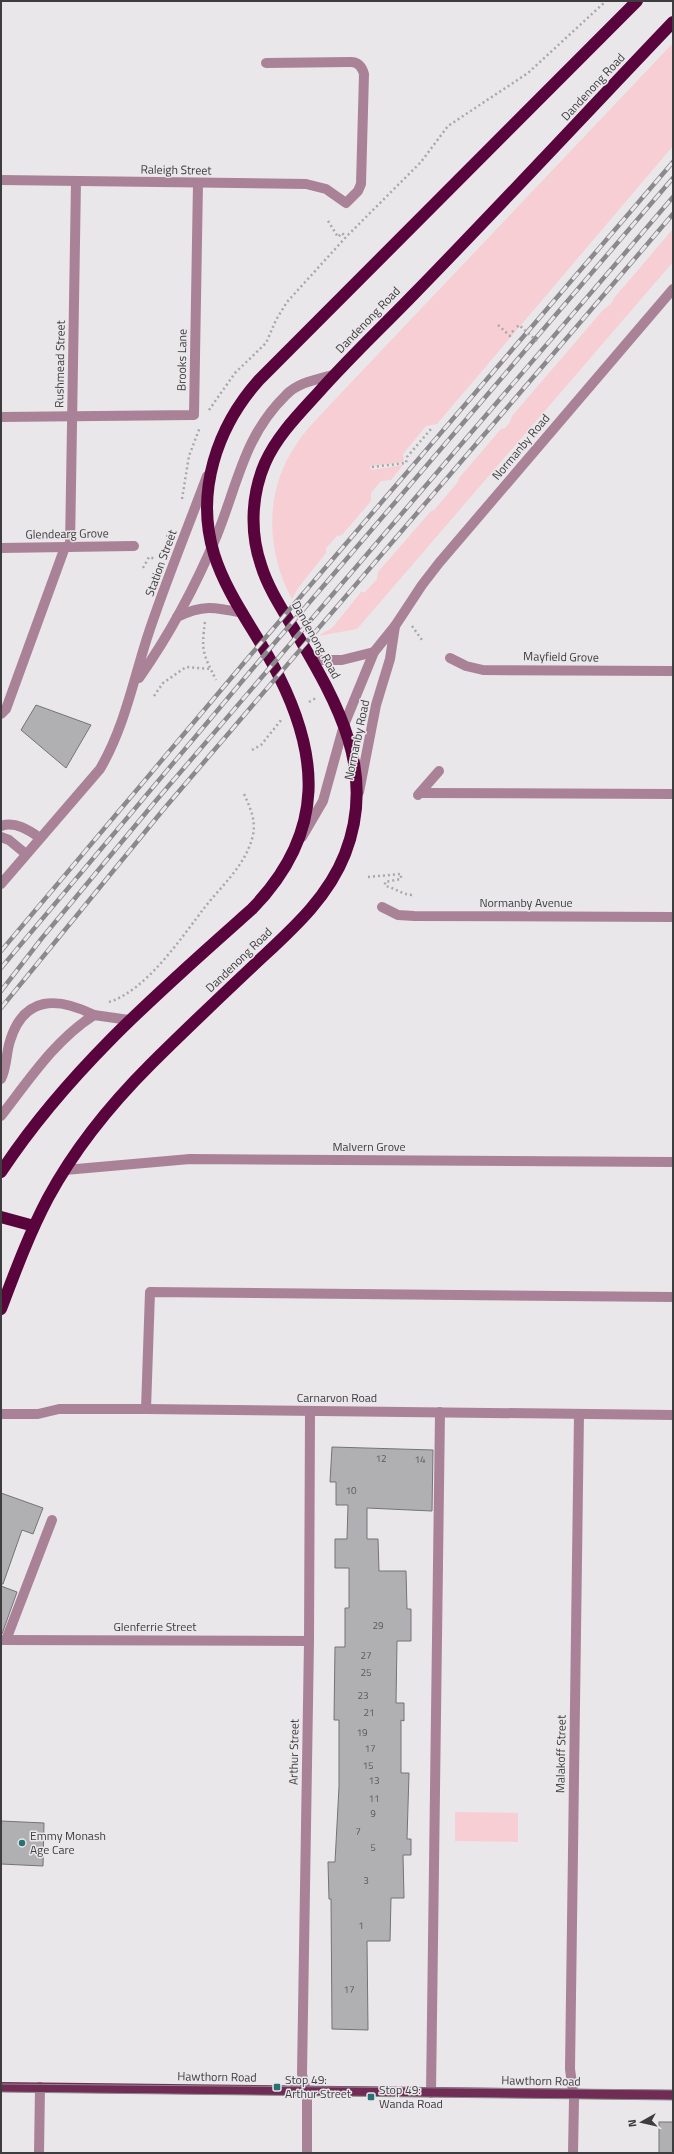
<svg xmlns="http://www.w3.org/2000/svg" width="674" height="2154" viewBox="0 0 674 2154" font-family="'Titillium Web',sans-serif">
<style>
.green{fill:#f7ced3}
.building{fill:#b0b0b3;stroke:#747376}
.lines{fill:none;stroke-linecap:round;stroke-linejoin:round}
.path{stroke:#a9a7aa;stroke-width:2.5;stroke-dasharray:2 3;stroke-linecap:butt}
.minor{stroke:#aa8297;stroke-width:10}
.major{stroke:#702c55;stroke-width:10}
.highway{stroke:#59043d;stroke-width:12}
.tram{stroke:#8b898b;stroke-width:1}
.rail-casing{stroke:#8b898b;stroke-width:4.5}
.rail{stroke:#eae7ea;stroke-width:3;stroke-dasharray:9;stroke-linecap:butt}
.path-bridge{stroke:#a9a7aa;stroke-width:2.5;stroke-dasharray:2 3;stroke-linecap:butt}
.poi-dot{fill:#277273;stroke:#eae7ea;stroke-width:1.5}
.labels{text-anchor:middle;stroke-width:3;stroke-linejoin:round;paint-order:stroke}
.number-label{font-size:10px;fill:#5a595b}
.street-label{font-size:12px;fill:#3d3c3e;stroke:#eae7ea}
.poi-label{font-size:12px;fill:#3d3c3e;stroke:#eae7ea;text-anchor:start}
</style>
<rect width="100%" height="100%" fill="#eae7ea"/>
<g class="green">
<path d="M673 43V146L437 424 426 426 403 454 404 462 370 466 371 470 403 465 391 480 381 481 371 493V501L342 535 337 536 326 548V553L298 588 292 599C266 551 264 491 296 445 304 432 315 421 325 410Z"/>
<path d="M673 229V262L357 629 318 636 332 628 361 592H365L377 579 378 572 431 511 434 510 458 482 459 478 501 429 505 428 510 422 512 416 603 310 611 304 614 298Z"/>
<path d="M455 1812 518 1813V1842L455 1841Z"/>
</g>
<g class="building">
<path d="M36 705 91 725 66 768 21 730Z"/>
<path d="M332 1447 433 1450 432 1511 367 1508V1539H378L379 1571H406L407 1609H411V1641H397L396 1703H404V1721L401 1720V1773H409L407 1839H411V1855H403L404 1898H391L390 1941H367L368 2030 332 2029 331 1899H329L328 1862H335L339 1787V1720H334L335 1647H345V1608H349V1568H335V1539H347L348 1505H336V1482H330Z"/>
<path d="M1 1493 43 1508 33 1534 22 1530 3 1584H1Z"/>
<path d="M1 1586 17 1592 2 1634H1Z"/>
<path d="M1 1821 44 1823 43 1866 1 1864Z"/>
<rect x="659" y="2122" width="14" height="31"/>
</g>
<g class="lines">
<g class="path">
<path d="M328 221 338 237 342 233 346 237"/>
<path d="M498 325 510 336 511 334"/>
<path d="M512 332 515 329"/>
<path d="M209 410 235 373 266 343 276 320 287 302 346 237 421 162 448 126 528 73 606 1"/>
<path d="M372 467 406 463 407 457 431 429"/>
<path d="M182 499 189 456 200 427"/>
<path d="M168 541 166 539 169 532"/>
<path d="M143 568 149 557 156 559"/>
<path d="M205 622C201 652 203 653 216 680"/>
<path d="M412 626 422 640"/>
<path d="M154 696 163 683 186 667 211 669"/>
<path d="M309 702 316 698"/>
<path d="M252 750 261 745 282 719"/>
<path d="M368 877 401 874V879L385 882V886C396 888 402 895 413 895"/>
<path d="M109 1002C147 990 181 938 205 907 223 884 246 865 253 835 256 820 250 807 244 794"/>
</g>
<g class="minor">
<path d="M1 180 306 184 326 189 346 203 358 191 361 184 364 74C362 67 358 62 351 62L266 63"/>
<path d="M1 417 194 415 198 183"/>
<path d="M70 547 76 181"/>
<path d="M1 548 134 546"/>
<path d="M177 617C203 604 215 607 243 613"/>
<path d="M450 658 466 666 483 670 673 671"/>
<path d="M312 660H342L374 652"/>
<path d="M139 678C170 634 196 585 217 535 238 483 244 436 286 395 298 382 319 379 336 374"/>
<path d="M1 714 6 709 65 547"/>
<path d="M359 792 376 705 390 659 395 626"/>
<path d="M421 793 673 794"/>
<path d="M418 795 439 771"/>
<path d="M1 826C15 821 29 830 40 838"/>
<path d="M1 837 9 840 26 854"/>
<path d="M302 837 323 801 344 725 374 652 395 626 422 585 439 563 673 289"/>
<path d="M1 884 100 769C124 728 133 682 147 638 165 583 187 530 207 476"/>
<path d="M382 907 398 915 414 916 673 917"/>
<path d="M1 1079C7 1067 6 1053 10 1041 24 995 58 997 94 1015"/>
<path d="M1 1116C29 1080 55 1040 94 1015L129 1020"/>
<path d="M65 1170 190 1159 673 1162"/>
<path d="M146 1409 150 1292 673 1297"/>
<path d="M1 1414H38L59 1409H146L673 1415"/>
<path d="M1 1640 309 1641"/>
<path d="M6 1640 52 1520"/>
<path d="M431 2093 440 1412"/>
<path d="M39 2153 40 2087"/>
<path d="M307 2153V2096L302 2074 309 1641 310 1411"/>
<path d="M573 2153 574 2099 570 2069 579 1414"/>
</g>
<path class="major" d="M1 2087 673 2095"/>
<g class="highway">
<path d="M1 1172C68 1070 162 989 252 909 327 832 321 753 272 663 253 628 226 593 214 554 195 492 217 427 259 380L637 1"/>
<path d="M1 1217 34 1226"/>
<path d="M1 1309C15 1272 29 1234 48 1198 74 1150 111 1104 150 1065 184 1031 219 998 254 965 289 932 327 900 345 854 378 770 336 701 294 629 282 609 268 588 261 565 250 533 251 495 265 463 277 436 298 415 318 393 348 359 381 328 413 295 501 205 586 113 673 22"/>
</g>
<g class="tram">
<path d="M1 2084 673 2090"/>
<path d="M1 2092 673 2100"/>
</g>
<g class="rail-casing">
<g id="rail">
<path d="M1 951 248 658 673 162"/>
<path d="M1 968 254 667 673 178"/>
<path d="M1 991 42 938 154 803 673 197"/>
<path d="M1 1008 163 810 673 214"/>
</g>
</g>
<use href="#rail" class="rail"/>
<path class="path-bridge" d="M517 327 519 325 538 342"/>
</g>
<g class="poi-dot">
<circle cx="22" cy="1843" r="4"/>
<rect x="273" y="2083" width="8" height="8" rx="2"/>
<rect x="367" y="2093" width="8" height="8" rx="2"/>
</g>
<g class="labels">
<g class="number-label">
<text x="381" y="1462">12</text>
<text x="420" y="1463">14</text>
<text x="351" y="1494">10</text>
<text x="378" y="1629">29</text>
<text x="366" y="1659">27</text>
<text x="366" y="1676">25</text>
<text x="363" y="1699">23</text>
<text x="369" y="1716">21</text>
<text x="362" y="1736">19</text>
<text x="370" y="1752">17</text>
<text x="368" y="1769">15</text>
<text x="374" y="1784">13</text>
<text x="374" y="1802">11</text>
<text x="373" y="1817">9</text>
<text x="358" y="1835">7</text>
<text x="373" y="1851">5</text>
<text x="366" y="1884">3</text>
<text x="361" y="1929">1</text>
<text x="349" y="1993">17</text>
</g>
<g class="street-label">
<text transform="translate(593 87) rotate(-47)" y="4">Dandenong Road</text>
<text transform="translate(176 170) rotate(1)" y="4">Raleigh Street</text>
<text transform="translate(368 320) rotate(-46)" y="4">Dandenong Road</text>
<text transform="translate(182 360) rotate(-89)" y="4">Brooks Lane</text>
<text transform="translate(60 364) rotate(-89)" y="4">Rushmead Street</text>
<text transform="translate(521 447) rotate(-50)" y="4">Normanby Road</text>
<text transform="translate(67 534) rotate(-1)" y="4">Glendearg Grove</text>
<text transform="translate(161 563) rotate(-70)" y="4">Station Street</text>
<text transform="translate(316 640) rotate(61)" y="4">Dandenong Road</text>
<text transform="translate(561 657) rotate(1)" y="4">Mayfield Grove</text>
<text transform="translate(357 740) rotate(-78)" y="4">Normanby Road</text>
<text x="526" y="907">Normanby Avenue</text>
<text transform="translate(239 960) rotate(-44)" y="4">Dandenong Road</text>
<text x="369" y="1151">Malvern Grove</text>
<text x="337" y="1402">Carnarvon Road</text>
<text x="155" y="1631">Glenferrie Street</text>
<text transform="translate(294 1752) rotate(-89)" y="4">Arthur Street</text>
<text transform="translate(561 1754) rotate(-89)" y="4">Malakoff Street</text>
<text transform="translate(217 2077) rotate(1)" y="4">Hawthorn Road</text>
<text transform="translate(541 2081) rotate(1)" y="4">Hawthorn Road</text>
</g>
<g class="poi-label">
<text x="30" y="1840">Emmy Monash<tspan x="30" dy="14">Age Care</tspan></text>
<text x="285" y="2084">Stop 49:<tspan x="285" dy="14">Arthur Street</tspan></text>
<text x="379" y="2094">Stop 49:<tspan x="379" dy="14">Wanda Road</tspan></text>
</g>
</g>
<rect width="674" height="2154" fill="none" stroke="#3d3c3e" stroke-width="4"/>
<g transform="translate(642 2122) rotate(262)" stroke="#eae7ea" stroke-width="3" paint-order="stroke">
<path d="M0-3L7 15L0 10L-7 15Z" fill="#3d3c3e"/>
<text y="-6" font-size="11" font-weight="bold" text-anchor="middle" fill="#3d3c3e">N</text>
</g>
</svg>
